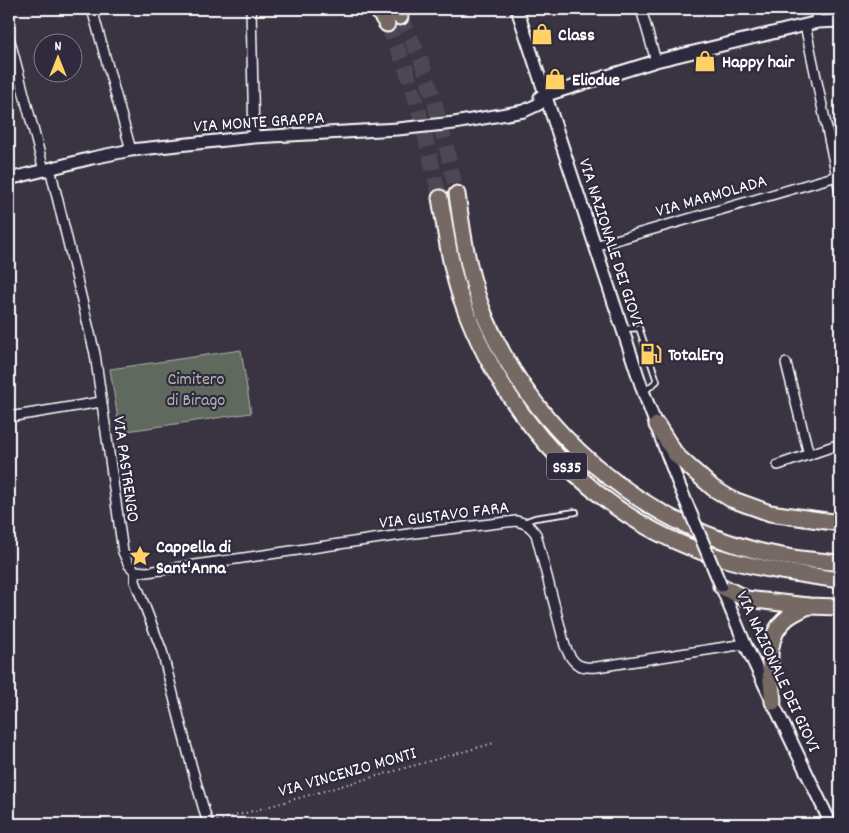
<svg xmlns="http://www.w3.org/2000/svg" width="849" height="833" viewBox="0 0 849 833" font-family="Dekko,sans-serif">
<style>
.green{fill:#5f695d;stroke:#afb4ae}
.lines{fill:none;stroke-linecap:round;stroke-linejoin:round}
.highway-tunnel{stroke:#4e4755;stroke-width:15;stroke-dasharray:15 8;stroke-linecap:butt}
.lane-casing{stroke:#fff;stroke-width:8}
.street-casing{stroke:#fff;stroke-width:12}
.secondary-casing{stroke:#fff;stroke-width:15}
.highway-casing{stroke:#fff;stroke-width:19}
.path{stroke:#fff;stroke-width:2;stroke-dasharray:1 4;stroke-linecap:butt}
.lane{stroke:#2f2a3d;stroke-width:4.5}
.street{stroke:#2f2a3d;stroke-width:9}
.secondary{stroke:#2f2a3d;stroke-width:11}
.highway{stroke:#766964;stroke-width:15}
.secondary-bridge-casing{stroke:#fff;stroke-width:15;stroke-linecap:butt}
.secondary-bridge{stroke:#2f2a3d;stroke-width:11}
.labels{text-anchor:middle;stroke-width:4.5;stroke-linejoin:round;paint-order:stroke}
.shield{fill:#2f2a3d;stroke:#c1bfc5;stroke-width:1}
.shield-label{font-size:16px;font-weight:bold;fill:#fff}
.poi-label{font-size:18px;font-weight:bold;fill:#fff;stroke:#2f2a3d;text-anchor:start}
.street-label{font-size:18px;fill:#fff;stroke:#2f2a3d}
.park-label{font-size:18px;fill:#afb4ae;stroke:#2f2a3d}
</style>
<rect width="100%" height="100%" fill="#3a3342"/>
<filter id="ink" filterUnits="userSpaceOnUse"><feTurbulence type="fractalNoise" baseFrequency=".02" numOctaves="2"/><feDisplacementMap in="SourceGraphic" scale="10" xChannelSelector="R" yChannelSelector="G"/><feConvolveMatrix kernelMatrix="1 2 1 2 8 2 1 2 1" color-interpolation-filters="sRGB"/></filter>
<g filter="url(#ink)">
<path class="green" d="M241 350 251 413 120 432 110 369Z"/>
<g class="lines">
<g class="highway-tunnel">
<path d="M400 17C407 32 416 47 422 63 437 105 447 150 457 194"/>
<path d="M387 24 405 66 417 103 440 198"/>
</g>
<g class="lane-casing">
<g id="lane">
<path d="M624 329 639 328 657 381 645 391"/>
<path d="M524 522 535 518 576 512"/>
</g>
</g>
<g class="street-casing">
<g id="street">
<path d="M92 9 131 150"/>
<path d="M251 9 254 137"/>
<path d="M641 9 656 61"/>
<path d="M814 9 818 22"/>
<path d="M805 25 840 191"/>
<path d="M9 37 44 170"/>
<path d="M50 168 95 354 123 552 129 565 135 571V581L162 651 192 768 208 824"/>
<path d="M595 246 837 176"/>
<path d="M786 363 809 455"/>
<path d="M9 417 101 402"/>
<path d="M778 465 840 444"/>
<path d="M135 571 147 572 415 533 516 521C526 523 530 526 536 534L565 646C572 663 578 669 597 667L745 644"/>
</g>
</g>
<g class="secondary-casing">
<g id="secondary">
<path d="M517 9 643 391 679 485"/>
<path d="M540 97 656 61 818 22 840 21"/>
<path d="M9 179 92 158 131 150 254 137 398 129 454 123 524 111 539 104 545 95"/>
<path d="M721 586 745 644 831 824"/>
</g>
</g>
<g class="highway-casing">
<g id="highway">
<path d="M377 9 387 24"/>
<path d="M395 9 400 17"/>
<path d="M457 194C463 237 469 279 486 319 534 431 637 519 754 550 783 558 811 560 840 563"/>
<path d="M440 198C446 232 450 266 461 298 503 416 595 520 718 557 758 569 799 574 840 580"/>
<path d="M657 425 676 455 713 488 731 499 770 513 840 523"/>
<path d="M721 586 746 599 808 606 840 607"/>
<path d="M773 702C771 674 762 638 787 618 793 613 801 610 808 606"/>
</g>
</g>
<path class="path" d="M217 821 494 743"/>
<use href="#lane" class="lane"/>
<use href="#street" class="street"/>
<use href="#secondary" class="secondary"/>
<use href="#highway" class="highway"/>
<g class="secondary-bridge-casing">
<path id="secondary-bridge" d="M679 485 721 586"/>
</g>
<use href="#secondary-bridge" class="secondary-bridge"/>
</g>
</g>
<defs>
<g id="shop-bare" transform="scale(1.725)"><path d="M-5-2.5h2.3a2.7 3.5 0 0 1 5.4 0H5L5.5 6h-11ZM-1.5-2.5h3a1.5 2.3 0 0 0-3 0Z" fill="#ffd166" stroke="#2f2a3d" stroke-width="2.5" paint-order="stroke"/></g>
<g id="fuel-bare" transform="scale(1.725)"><path d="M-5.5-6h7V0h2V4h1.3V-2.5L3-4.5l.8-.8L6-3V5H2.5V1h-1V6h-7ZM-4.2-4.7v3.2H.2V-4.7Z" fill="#ffd166" stroke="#2f2a3d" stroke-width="2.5" paint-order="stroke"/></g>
<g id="sight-bare" transform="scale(1.725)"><path d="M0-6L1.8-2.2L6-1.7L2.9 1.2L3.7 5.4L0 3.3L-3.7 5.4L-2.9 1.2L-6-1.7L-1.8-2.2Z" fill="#ffd166" stroke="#2f2a3d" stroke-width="2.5" paint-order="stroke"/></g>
</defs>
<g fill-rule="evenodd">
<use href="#shop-bare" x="542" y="34"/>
<use href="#shop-bare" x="705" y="61"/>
<use href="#shop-bare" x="555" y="79"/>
<use href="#fuel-bare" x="651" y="354"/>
<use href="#sight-bare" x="140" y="556"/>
</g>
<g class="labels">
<rect class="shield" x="547" y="452.5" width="40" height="27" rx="4"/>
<g class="shield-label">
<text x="567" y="472">SS35</text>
</g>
<g class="poi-label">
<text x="558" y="40">Class</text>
<text x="722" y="67">Happy hair</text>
<text x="572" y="85">Eliodue</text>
<text x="668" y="360">TotalErg</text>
<text x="156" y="552">Cappella di<tspan x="156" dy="21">Sant'Anna</tspan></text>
</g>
<g class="street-label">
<text transform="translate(259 121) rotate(-4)" y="6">VIA MONTE GRAPPA</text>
<text transform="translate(711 195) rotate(-16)" y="6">VIA MARMOLADA</text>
<text transform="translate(612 242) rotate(72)" y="6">VIA NAZIONALE DEI GIOVI</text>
<text transform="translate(127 469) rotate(82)" y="6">VIA PASTRENGO</text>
<text transform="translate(444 514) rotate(-7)" y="6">VIA GUSTAVO FARA</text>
<text transform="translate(779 671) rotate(65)" y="6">VIA NAZIONALE DEI GIOVI</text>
<text transform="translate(347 771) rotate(-16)" y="6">VIA VINCENZO MONTI</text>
</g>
<g class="park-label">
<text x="196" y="384">Cimitero<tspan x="196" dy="21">di Birago</tspan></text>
</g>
</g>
<rect width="849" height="833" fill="none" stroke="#2f2a3d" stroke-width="30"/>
<rect x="15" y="15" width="819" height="803" fill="none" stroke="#fff" stroke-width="2" filter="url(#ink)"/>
<g transform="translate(58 58)"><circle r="24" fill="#2f2a3d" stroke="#827f8b"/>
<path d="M0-4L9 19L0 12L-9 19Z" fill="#ffd166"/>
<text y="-8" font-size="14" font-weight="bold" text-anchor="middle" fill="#ffffff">N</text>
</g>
</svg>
